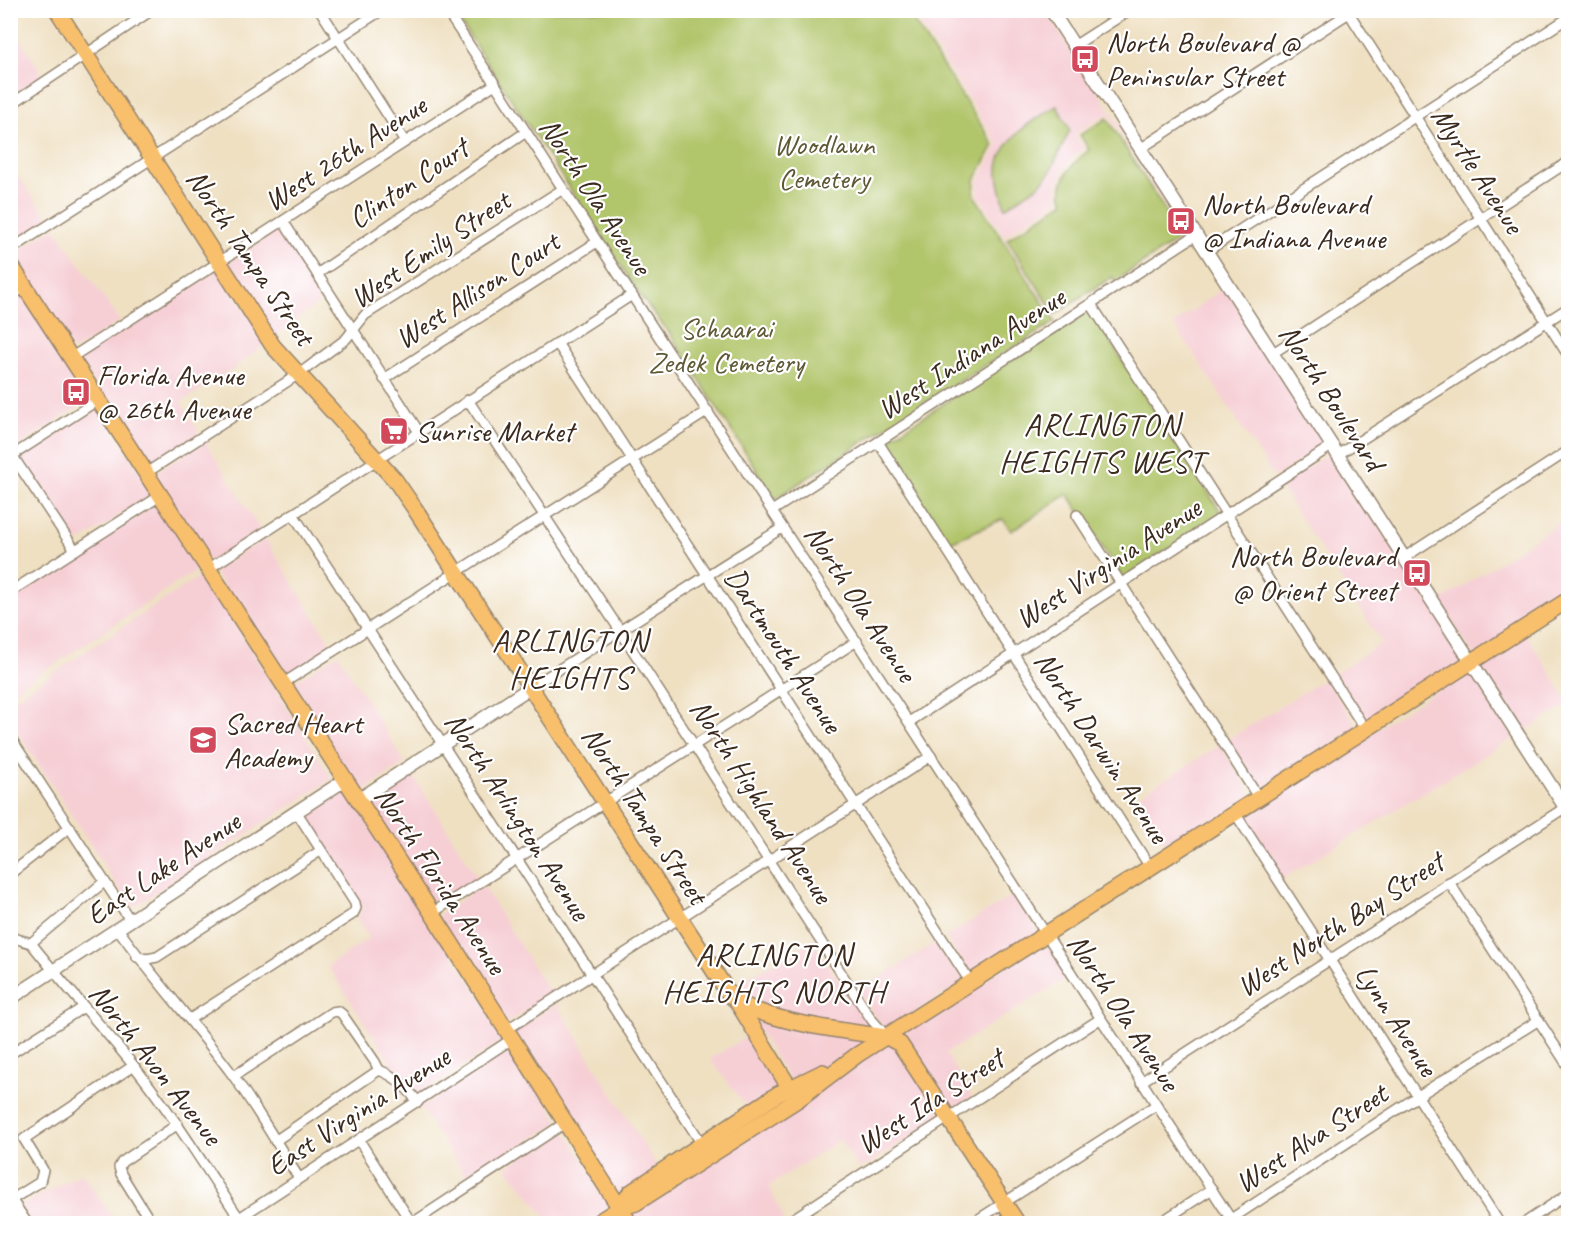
<svg xmlns="http://www.w3.org/2000/svg" width="1579" height="1234" viewBox="0 0 1579 1234" font-family="Caveat,sans-serif">
<style>
.built{fill:#f6cfd5}
.green{fill:#b1c56a;stroke:#767844;stroke-width:1.5}
.lines{fill:none;stroke-linecap:round;stroke-linejoin:round}
.minor-casing{stroke:#958570;stroke-width:12}
.tertiary-casing{stroke:#958570;stroke-width:15}
.primary-casing{stroke:#958570;stroke-width:18}
.minor{stroke:#fff;stroke-width:9}
.tertiary{stroke:#fff;stroke-width:12}
.primary{stroke:#f8bf6c;stroke-width:15}
.labels{text-anchor:middle;stroke-width:4.5;stroke-linejoin:round;paint-order:stroke}
.poi-label{font-size:30px;fill:#3b2a1e;stroke:#fff;text-anchor:start}
.park-label{font-size:30px;fill:#5e5835;stroke:#fff}
.street-label{font-size:30px;fill:#3b2a1e;stroke:#fff}
.neighbourhood-label{font-size:32px;letter-spacing:1.5px;fill:#3b2a1e;stroke:#fff}
</style>
<rect width="100%" height="100%" fill="#fff"/>
<filter id="ink" filterUnits="userSpaceOnUse"><feTurbulence type="fractalNoise" baseFrequency=".0167" numOctaves="2"/><feDisplacementMap in="SourceGraphic" scale="12" xChannelSelector="R" yChannelSelector="G"/><feConvolveMatrix kernelMatrix="1 2 1 2 8 2 1 2 1" color-interpolation-filters="sRGB"/></filter>
<filter id="wash" filterUnits="userSpaceOnUse"><feTurbulence type="fractalNoise" baseFrequency=".008" numOctaves="4" result="noise"/><feDisplacementMap in="SourceGraphic" scale="24" xChannelSelector="R" yChannelSelector="G"/><feGaussianBlur stdDeviation="1.35" result="paint"/><feColorMatrix in="noise" values="0 0 0 0 0 0 0 0 0 0 0 0 0 0 0 0 0 1.4 0 .05"/><feComposite in="paint" operator="in"/></filter>
<g filter="url(#wash)">
<rect width="100%" height="100%" fill="#efe0c2"/>
<g class="built">
<path d="M912 11H1046L1189 233 1185 235 1110 116 1107 114 1077 132 1076 136 1084 148 1076 154 1064 169 1058 183 1057 195 1059 200 1004 236 978 194V181L997 147V143Z"/>
<path d="M10 22 42 75 11 96H10Z"/>
<path d="M10 165 49 219 11 244H10Z"/>
<path d="M54 227 120 321 73 351 11 256Z"/>
<path d="M282 228 326 297 273 338 226 264Z"/>
<path d="M219 268 266 343 235 368 181 402 199 433 147 467 78 359Z"/>
<path d="M1225 287 1327 443 1275 478 1174 324Z"/>
<path d="M24 293 92 398 14 449 11 445V302Z"/>
<path d="M97 406 154 494 76 544 19 457Z"/>
<path d="M205 441 260 530 209 563 152 475Z"/>
<path d="M1332 451 1467 661 1366 723 1334 674 1382 643 1280 486Z"/>
<path d="M159 502 201 567 11 693V597Z"/>
<path d="M1568 517V594L1474 656 1439 602Z"/>
<path d="M265 538 332 646 283 678 214 571Z"/>
<path d="M203 574 332 779 132 908 11 722V701Z"/>
<path d="M1526 634 1568 701V705L1523 732 1479 664Z"/>
<path d="M338 654 405 763 359 794 288 686Z"/>
<path d="M1472 669 1515 737 1282 879 1241 814Z"/>
<path d="M1326 678 1358 728 1259 791 1227 740Z"/>
<path d="M1220 745 1252 796 1169 849 1135 798Z"/>
<path d="M410 771 478 878 433 907 364 802Z"/>
<path d="M344 786 506 1038 418 1096 406 1080 398 1074 328 966 369 938 356 917 361 912 362 907 302 813Z"/>
<path d="M483 886 551 995 507 1023 438 915Z"/>
<path d="M1015 894 1039 933 971 977 946 937Z"/>
<path d="M812 941 849 996 850 995 875 1030 776 1013 759 1007 730 987Z"/>
<path d="M938 941 964 981 887 1031 875 1017 858 991Z"/>
<path d="M1045 941 1068 977 946 1053 972 1097 950 1111 897 1036Z"/>
<path d="M721 992 783 1086 747 1108 710 1059 746 1037Z"/>
<path d="M556 1003 658 1168 620 1199 512 1032Z"/>
<path d="M746 1011 874 1039 855 1051 791 1082Z"/>
<path d="M886 1043 894 1044 943 1116 869 1164 859 1168 840 1140 769 1186 784 1219 777 1223H635L627 1211Z"/>
<path d="M511 1046 559 1122 500 1160 497 1155 465 1175 420 1107Z"/>
<path d="M564 1130 614 1206 587 1223H551L506 1167Z"/>
<path d="M82 1173 116 1223H31L20 1206Z"/>
</g>
<g class="green">
<path d="M453 11H907L994 145 975 180 974 195 1055 322 875 434 775 499 670 334 642 298Z"/>
<path d="M1057 106 1070 130 1049 174 1037 187 1005 208C1003 197 999 186 998 175 995 143 1033 119 1057 106Z"/>
<path d="M1107 118 1181 236V238L1115 281 1112 277 1055 314 1007 239 1064 202C1055 182 1073 162 1089 150L1080 135Z"/>
<path d="M1090 310 1219 509 1220 514 1123 579 1068 494 1011 531 1003 519 948 543 889 452 887 445 890 438Z"/>
</g>
</g>
<g filter="url(#ink)">
<g class="lines">
<g class="minor-casing">
<g id="minor">
<path d="M320 10 405 142"/>
<path d="M446 10 495 84 1234 1224"/>
<path d="M1347 10 1568 355"/>
<path d="M1074 46 1130 10"/>
<path d="M10 105 152 10"/>
<path d="M1140 149 1352 11"/>
<path d="M283 221 419 432"/>
<path d="M10 250 382 10"/>
<path d="M1207 251 1568 18"/>
<path d="M317 274 526 132"/>
<path d="M10 296 25 287"/>
<path d="M1091 304 1365 729"/>
<path d="M557 343 971 983"/>
<path d="M1273 353 1568 162"/>
<path d="M72 357 495 84"/>
<path d="M384 379 597 242"/>
<path d="M468 400 621 632 856 996 872 1020 887 1037"/>
<path d="M878 442 1150 867"/>
<path d="M10 452 75 550"/>
<path d="M1339 454 1568 308"/>
<path d="M10 457 98 400"/>
<path d="M146 473 299 374 346 339 365 315 563 189"/>
<path d="M772 511 1196 235"/>
<path d="M293 514 702 1144"/>
<path d="M1077 515 1258 797"/>
<path d="M1405 557 1568 451"/>
<path d="M208 569 632 295"/>
<path d="M10 592 160 496"/>
<path d="M282 684 708 411"/>
<path d="M531 687 782 528"/>
<path d="M909 722 1333 445"/>
<path d="M10 737 130 920"/>
<path d="M1235 813 1500 1224"/>
<path d="M10 874 70 827"/>
<path d="M1449 882 1568 1066"/>
<path d="M432 913 857 641"/>
<path d="M118 929C154 979 195 1024 232 1074 256 1107 277 1144 299 1178"/>
<path d="M10 937 31 943"/>
<path d="M31 943C64 985 100 1024 134 1066 174 1116 207 1170 243 1224"/>
<path d="M31 943 104 882"/>
<path d="M137 957 147 959 157 957 320 851"/>
<path d="M190 1019 353 914 356 908 355 903 296 811"/>
<path d="M506 1030 931 756"/>
<path d="M10 1054 84 1007"/>
<path d="M234 1076 332 1012 338 1011 342 1014 375 1062 379 1070"/>
<path d="M1141 1082 1566 807"/>
<path d="M359 1140 412 1224"/>
<path d="M275 1141 379 1070C397 1077 406 1087 418 1102"/>
<path d="M11 1200 40 1182 43 1170 24 1139 133 1066"/>
<path d="M1231 1219 1418 1096 1539 1020"/>
<path d="M152 1224 121 1174 119 1167 122 1162 178 1124"/>
<path d="M230 1224 512 1039"/>
<path d="M411 1224 565 1123"/>
<path d="M785 1224 1100 1019"/>
<path d="M971 1224 1156 1105"/>
<path d="M1158 1224 1212 1189"/>
<path d="M1523 1224 1568 1194"/>
</g>
</g>
<g class="tertiary-casing">
<g id="tertiary">
<path d="M1051 10 1568 812"/>
<path d="M358 800 531 687"/>
<path d="M10 999 345 780"/>
<path d="M10 1200 26 1224"/>
</g>
</g>
<g class="primary-casing">
<g id="primary">
<path d="M57 10 273 346 395 480 415 509 729 994C755 1022 848 1031 887 1037L900 1044 1018 1224"/>
<path d="M10 264 432 913 630 1224"/>
<path d="M736 1000 794 1095"/>
<path d="M620 1208 630 1193 702 1144 778 1094 823 1072"/>
<path d="M595 1224 620 1208 636 1203 797 1100 857 1055 1568 600"/>
</g>
</g>
<use href="#minor" class="minor"/>
<use href="#tertiary" class="tertiary"/>
<use href="#primary" class="primary"/>
</g>
</g>
<defs>
<g id="bus-square" transform="scale(1.5)"><rect x="-9" y="-9" width="18" height="18" rx="4" fill="#d1495b" stroke="#fff"/><path d="M-5-6H5V4H4V6H2V4H-2V6H-4V4H-5ZM-3.5-4V0h7V-4ZM-3.5 1.2v1.5H-2V1.2ZM2 1.2v1.5H3.5V1.2Z" fill="#fff"/></g>
<g id="supermarket-square" transform="scale(1.5)"><rect x="-9" y="-9" width="18" height="18" rx="4" fill="#d1495b" stroke="#fff"/><path d="M-6-5.5h2.5l.6 2H6L4.5 2H-2.5L-4.4-4H-6ZM-1.5 3.2a1.3 1.3 0 1 0 .1 0ZM3 3.2a1.3 1.3 0 1 0 .1 0Z" fill="#fff"/></g>
<g id="school-square" transform="scale(1.5)"><rect x="-9" y="-9" width="18" height="18" rx="4" fill="#d1495b" stroke="#fff"/><path d="M0-5L7-2L0 1L-7-2ZM-4 1L0 2.5L4 1V4Q0 6-4 4Z" fill="#fff"/></g>
</defs>
<g fill-rule="evenodd">
<use href="#bus-square" x="1085" y="59"/>
<use href="#bus-square" x="1181" y="221"/>
<use href="#bus-square" x="76" y="392"/>
<use href="#supermarket-square" x="394" y="431"/>
<use href="#bus-square" x="1417" y="573"/>
<use href="#school-square" x="203" y="740"/>
</g>
<g class="labels">
<g class="poi-label">
<text x="1106" y="52">North Boulevard @<tspan x="1106" dy="34">Peninsular Street</tspan></text>
<text x="1202" y="214">North Boulevard<tspan x="1202" dy="34">@ Indiana Avenue</tspan></text>
<text x="97" y="385">Florida Avenue<tspan x="97" dy="34">@ 26th Avenue</tspan></text>
<text x="415" y="441">Sunrise Market</text>
<text x="1396" y="566" text-anchor="end">North Boulevard<tspan x="1396" dy="34">@ Orient Street</tspan></text>
<text x="224" y="733">Sacred Heart<tspan x="224" dy="34">Academy</tspan></text>
</g>
<g class="park-label">
<text x="824" y="154">Woodlawn<tspan x="824" dy="34">Cemetery</tspan></text>
<text x="726" y="338">Schaarai<tspan x="726" dy="34">Zedek Cemetery</tspan></text>
</g>
<g class="street-label">
<text transform="translate(345 153) rotate(-33)" y="10">West 26th Avenue</text>
<text transform="translate(1478 170) rotate(57)" y="10">Myrtle Avenue</text>
<text transform="translate(408 183) rotate(-34)" y="10">Clinton Court</text>
<text transform="translate(596 196) rotate(57)" y="10">North Ola Avenue</text>
<text transform="translate(430 249) rotate(-34)" y="10">West Emily Street</text>
<text transform="translate(251 257) rotate(56)" y="10">North Tampa Street</text>
<text transform="translate(477 290) rotate(-33)" y="10">West Allison Court</text>
<text transform="translate(971 353) rotate(-33)" y="10">West Indiana Avenue</text>
<text transform="translate(1332 397) rotate(57)" y="10">North Boulevard</text>
<text transform="translate(1108 563) rotate(-33)" y="10">West Virginia Avenue</text>
<text transform="translate(861 603) rotate(57)" y="10">North Ola Avenue</text>
<text transform="translate(784 650) rotate(57)" y="10">Dartmouth Avenue</text>
<text transform="translate(1102 747) rotate(57)" y="10">North Darwin Avenue</text>
<text transform="translate(762 801) rotate(57)" y="10">North Highland Avenue</text>
<text transform="translate(645 815) rotate(57)" y="10">North Tampa Street</text>
<text transform="translate(518 816) rotate(57)" y="10">North Arlington Avenue</text>
<text transform="translate(163 868) rotate(-34)" y="10">East Lake Avenue</text>
<text transform="translate(441 880) rotate(57)" y="10">North Florida Avenue</text>
<text transform="translate(1340 924) rotate(-33)" y="10">West North Bay Street</text>
<text transform="translate(1124 1012) rotate(57)" y="10">North Ola Avenue</text>
<text transform="translate(1397 1020) rotate(57)" y="10">Lynn Avenue</text>
<text transform="translate(156 1064) rotate(52)" y="10">North Avon Avenue</text>
<text transform="translate(930 1101) rotate(-33)" y="10">West Ida Street</text>
<text transform="translate(358 1111) rotate(-33)" y="10">East Virginia Avenue</text>
<text transform="translate(1311 1138) rotate(-33)" y="10">West Alva Street</text>
</g>
<g class="neighbourhood-label">
<text x="1102" y="435">ARLINGTON<tspan x="1102" dy="37">HEIGHTS WEST</tspan></text>
<text x="570" y="651">ARLINGTON<tspan x="570" dy="37">HEIGHTS</tspan></text>
<text x="774" y="965">ARLINGTON<tspan x="774" dy="37">HEIGHTS NORTH</tspan></text>
</g>
</g>
<rect width="1579" height="1234" fill="none" stroke="#fff" stroke-width="36"/>
</svg>
